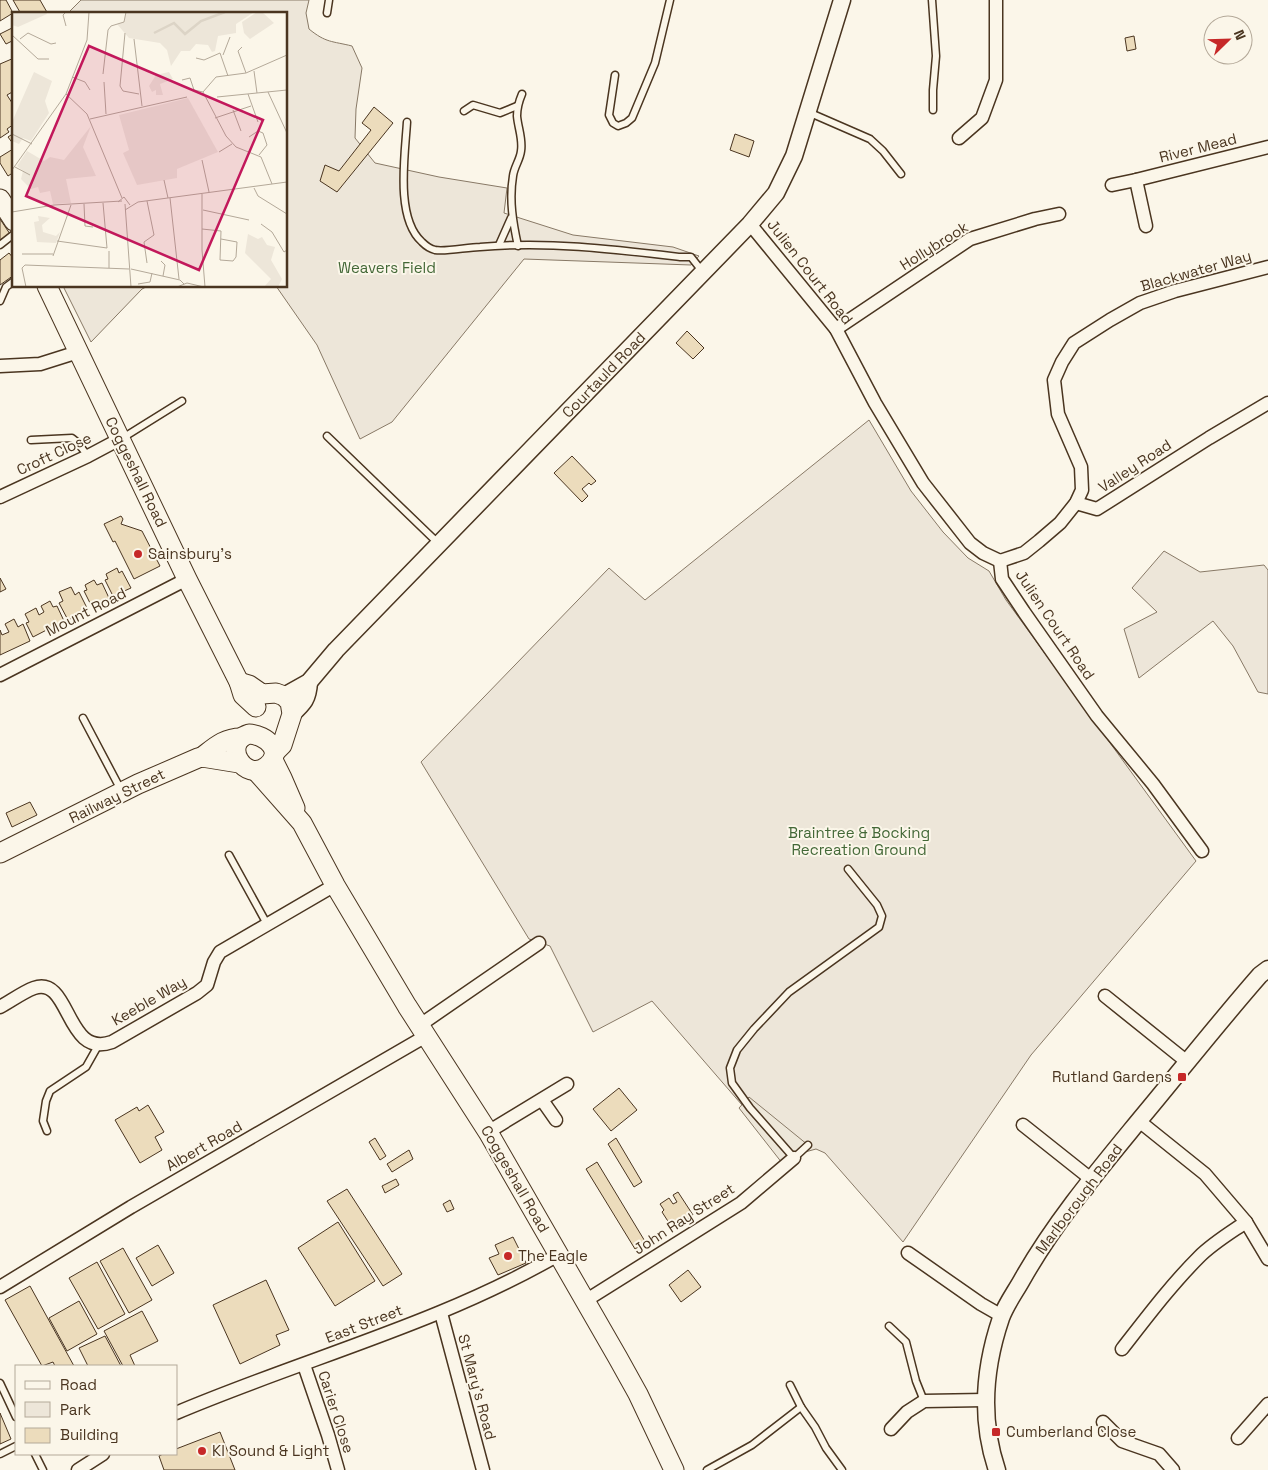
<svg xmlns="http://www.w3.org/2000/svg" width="1268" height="1470" viewBox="0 0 1268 1470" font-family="'Space Grotesk',sans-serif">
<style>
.green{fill:#ede6d9;stroke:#887966}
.parking{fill:#ede7d9;stroke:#887966}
.building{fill:#ecdcbc;stroke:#4a3520}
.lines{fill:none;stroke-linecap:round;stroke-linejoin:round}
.service-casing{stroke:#4a3520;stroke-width:9}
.minor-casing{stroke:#4a3520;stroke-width:15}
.tertiary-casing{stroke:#4a3520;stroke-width:19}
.secondary-casing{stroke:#4a3520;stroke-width:21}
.service{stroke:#fbf6e9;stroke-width:6}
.minor{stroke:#fbf6e9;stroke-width:12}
.tertiary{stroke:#fbf6e9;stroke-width:16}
.secondary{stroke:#fbf6e9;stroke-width:19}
.poi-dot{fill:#c62828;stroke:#fbf6e9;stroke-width:2}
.labels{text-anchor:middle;stroke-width:4;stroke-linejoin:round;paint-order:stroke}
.street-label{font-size:15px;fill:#4a3520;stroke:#fbf6e9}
.park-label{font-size:15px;fill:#436837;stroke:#fbf6e9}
.poi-label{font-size:15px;fill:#4a3520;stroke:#fbf6e9;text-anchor:start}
.inset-river{fill:none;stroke:#dcd4c6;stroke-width:2.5}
.inset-road{fill:none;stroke:#b4a999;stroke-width:1}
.view{fill:#c2185b;fill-opacity:0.15;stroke:#c2185b;stroke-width:2.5}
.inset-edge{fill:none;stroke:#4a3520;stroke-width:2.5}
</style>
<rect width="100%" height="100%" fill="#fbf6e9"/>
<g class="green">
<path d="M81 0H309L306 13 309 29C326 43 332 41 352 46L362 68 356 109 355 138 375 163 439 177 507 188 504 213 573 235 673 247 699 256 691 265 524 259 392 422 360 439 317 345 276 286H286V14H67Z"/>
<path d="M63 286H148L142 289 91 342Z"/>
<path d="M869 420 911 491 943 532 968 558 989 571 1006 600 1196 861 1031 1055 903 1242 825 1153 816 1149 787 1157 652 1001 593 1032 550 946 529 939 421 762 609 568 645 600Z"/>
<path d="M1164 551 1200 572 1264 565 1268 570V694L1258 692 1233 646 1213 621 1139 678 1124 629 1157 612 1132 588Z"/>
</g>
<path class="parking" d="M749 1097 808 1145 786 1168 739 1108Z"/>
<g class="building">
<path d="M0 0H6L13 13 0 21Z"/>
<path d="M13 0H40L48 14H21Z"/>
<path d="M14 27V40L6 44 0 34Z"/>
<path d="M1134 36 1136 49 1127 51 1125 38Z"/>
<path d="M14 58V91L7 95 14 106V124L7 129 9 132 0 138V64Z"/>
<path d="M374 107 393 123 337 192 320 181 325 165 339 171 371 130 362 123Z"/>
<path d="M14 133V145L8 137Z"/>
<path d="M735 134 754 141 749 157 730 150Z"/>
<path d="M13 149 14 172 8 176 0 163V157Z"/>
<path d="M0 219 10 234 0 240Z"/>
<path d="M9 253 14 259V275L0 285V260Z"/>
<path d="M687 331 704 348 693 359 676 343Z"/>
<path d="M572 456 596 481 591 485 589 483 582 489 588 496 582 502 554 473Z"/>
<path d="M121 516 123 519 121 524 142 531 160 566 134 579 115 541 113 542 104 524Z"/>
<path d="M117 568 119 573 122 571 131 588 113 596 105 580 108 579 106 574Z"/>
<path d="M0 578 6 589 0 592Z"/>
<path d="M94 580 97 585 102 583 109 598 92 607 84 591 87 590 85 585Z"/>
<path d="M71 587 75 595 79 592 88 610 68 620 59 603 63 601 59 592Z"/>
<path d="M50 601 53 607 57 606 64 621 33 637 26 623 29 622 25 614 36 608 39 615 44 612 41 606Z"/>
<path d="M14 619 18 627 23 624 30 641 0 655V630L2 635 9 632 5 624Z"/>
<path d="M30 802 37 815 12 827 6 813Z"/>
<path d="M619 1088 637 1110 611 1131 593 1109Z"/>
<path d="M148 1105 164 1132 155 1137 162 1150 140 1163 115 1120 137 1107 139 1111Z"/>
<path d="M375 1138 386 1156 380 1160 369 1142Z"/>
<path d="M616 1138 642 1182 634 1187 608 1144Z"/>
<path d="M409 1150 413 1159 392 1172 387 1164Z"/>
<path d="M597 1162 646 1243 635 1249 586 1169Z"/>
<path d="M396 1179 399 1185 385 1193 382 1186Z"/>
<path d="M347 1189 402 1274 383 1286 327 1201Z"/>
<path d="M678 1192 693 1215 673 1229 662 1212 664 1210 660 1204 669 1198 673 1204 677 1202 673 1195Z"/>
<path d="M450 1200 454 1209 447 1212 443 1204Z"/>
<path d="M338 1222 375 1281 335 1306 298 1248Z"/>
<path d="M513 1237 526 1263 498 1275 489 1258 499 1254 495 1245Z"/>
<path d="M158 1245 174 1273 152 1286 136 1258Z"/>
<path d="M123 1248 152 1300 129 1313 100 1261Z"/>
<path d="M97 1262 125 1314 98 1329 69 1278Z"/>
<path d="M688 1270 701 1287 681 1302 669 1285Z"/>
<path d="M266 1280 289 1330 276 1335 280 1345 240 1364 213 1305Z"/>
<path d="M30 1286 74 1366H55L53 1362 42 1366 5 1300Z"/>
<path d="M79 1301 97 1334 67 1351 49 1318Z"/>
<path d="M142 1311 158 1341 130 1355 135 1366H123L104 1331Z"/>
<path d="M105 1336 121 1366H88L79 1348Z"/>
<path d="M0 1413 11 1439 0 1444Z"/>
<path d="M220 1432 235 1470H164L159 1456 163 1454H176V1449Z"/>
</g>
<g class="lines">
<g class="service-casing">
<g id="service">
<path d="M932 0 936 56 933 90V110"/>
<path d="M327 13 329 0"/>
<path d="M615 75 609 115 613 123 618 126 626 123 632 118 655 63 670 0"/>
<path d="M464 111 473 105 500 113 517 106"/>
<path d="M808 112 870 139 883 151 901 174"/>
<path d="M407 122C405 155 395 218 422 242 425 245 431 249 435 250 446 252 468 247 480 247 548 241 613 249 680 257H691L702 271"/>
<path d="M0 245 14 234"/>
<path d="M499 245 511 218"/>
<path d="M518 246C513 223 509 200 513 176 514 167 520 160 521 151 523 139 518 128 517 116 517 108 519 101 522 94"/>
<path d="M0 301 6 287 14 281"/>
<path d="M327 436 439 544"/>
<path d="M121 439 182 401"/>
<path d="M31 440 72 438 77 442 88 456"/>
<path d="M83 718 121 790"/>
<path d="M229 855 267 924"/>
<path d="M47 1131 43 1121 46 1101 50 1091 86 1067 99 1044"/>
<path d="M808 1145 794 1158 750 1108 732 1083 730 1068 737 1050 754 1029 789 992 879 927 882 916 877 905 848 869"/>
<path d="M889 1326 906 1342 916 1381 924 1401"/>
<path d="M0 1383 16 1417"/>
<path d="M790 1385 801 1407"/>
<path d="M0 1454 16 1446"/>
<path d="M35 1454 43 1470"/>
<path d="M707 1470 752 1445 801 1407 815 1427 826 1448 842 1470"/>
</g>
</g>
<g class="minor-casing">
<g id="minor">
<path d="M959 138 982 118 996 80V0"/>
<path d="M1136 180 1146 226"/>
<path d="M1112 185 1136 180 1268 147"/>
<path d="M750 224 836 329 875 403 923 483 970 543 983 553 1000 561"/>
<path d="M836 329 970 239 1035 219 1059 214"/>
<path d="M0 366 40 364 78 352"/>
<path d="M0 497 88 456 120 439"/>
<path d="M1076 503 1097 509 1209 438 1268 403"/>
<path d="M1000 561 1024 553 1039 541 1060 523 1076 503 1082 490 1081 467 1058 414 1054 380 1062 362 1074 343 1110 320 1140 303 1175 291 1268 267"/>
<path d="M1000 561 1002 579 1024 612 1097 716 1153 784 1202 851"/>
<path d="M0 675 187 579"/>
<path d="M1105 996 1186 1061"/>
<path d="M0 1007C11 1001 23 992 34 988 71 975 65 1059 112 1042L197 993 207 985 214 962 220 952 335 885"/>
<path d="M420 1025 539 943"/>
<path d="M542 1100 556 1120"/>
<path d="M1139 1121 1205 1174 1246 1222 1268 1259"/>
<path d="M1023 1125 1091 1179"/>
<path d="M488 1132 567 1084"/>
<path d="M908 1253 981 1304 1002 1316"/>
<path d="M0 1287 131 1207 426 1036"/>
<path d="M585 1301 741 1203 794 1158"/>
<path d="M441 1313 483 1470"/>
<path d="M1122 1349C1147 1317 1171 1285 1199 1257 1213 1243 1230 1233 1246 1222"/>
<path d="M304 1365 328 1435 338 1470"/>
<path d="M176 1413C303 1359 439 1324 558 1255"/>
<path d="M1103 1422 1122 1441 1159 1454 1173 1470"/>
<path d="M891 1429 907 1412 924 1401 985 1400"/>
<path d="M1238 1438 1268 1404"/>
<path d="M78 1470 103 1454"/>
</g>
</g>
<g class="tertiary-casing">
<g id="tertiary">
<path d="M284 696 309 682 336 650 750 224 776 193 794 156 842 0"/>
<path d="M292 714C304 703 308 699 309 682"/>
<path d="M997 1470C980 1420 984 1368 1001 1318 1006 1304 1016 1291 1023 1278 1055 1222 1096 1173 1137 1123 1178 1074 1218 1023 1260 975L1268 969"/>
</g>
</g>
<g class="secondary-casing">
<g id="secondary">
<path d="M0 199 14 221"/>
<path d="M47 286 187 579 239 682 243 695 256 707"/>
<path d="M239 682 249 685 262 694 276 693 284 696 290 702 292 714 282 745 275 752"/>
<path d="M249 734C266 735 285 751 267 766 245 784 220 743 249 734Z"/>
<path d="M202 757C215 747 224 738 241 738"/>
<path d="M273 760 282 778 295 808"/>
<path d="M256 771 302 823 335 885 407 1006 488 1132 618 1358 638 1394 674 1470"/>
<path d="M0 853 138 784 198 758 202 757 239 763"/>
</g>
</g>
<use href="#service" class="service"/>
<use href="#minor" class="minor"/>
<use href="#tertiary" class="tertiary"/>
<use href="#secondary" class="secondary"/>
</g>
<g class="poi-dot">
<circle cx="138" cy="554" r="5"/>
<rect x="1177" y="1072" width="10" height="10" rx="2.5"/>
<circle cx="508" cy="1256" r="5"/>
<rect x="991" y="1427" width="10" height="10" rx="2.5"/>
<circle cx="202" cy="1451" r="5"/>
</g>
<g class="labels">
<g class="street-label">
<text transform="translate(1198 148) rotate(-14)" y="5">River Mead</text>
<text transform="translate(934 246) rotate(-32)" y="5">Hollybrook</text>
<text transform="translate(1196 271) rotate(-16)" y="5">Blackwater Way</text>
<text transform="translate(810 272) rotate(52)" y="5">Julien Court Road</text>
<text transform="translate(604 375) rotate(-46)" y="5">Courtauld Road</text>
<text transform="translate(54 454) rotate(-25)" y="5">Croft Close</text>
<text transform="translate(1135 466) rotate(-33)" y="5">Valley Road</text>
<text transform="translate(136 472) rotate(64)" y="5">Coggeshall Road</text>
<text transform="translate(86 612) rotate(-27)" y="5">Mount Road</text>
<text transform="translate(1055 625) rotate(56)" y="5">Julien Court Road</text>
<text transform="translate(117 796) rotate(-26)" y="5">Railway Street</text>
<text transform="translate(149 1001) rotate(-30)" y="5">Keeble Way</text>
<text transform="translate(204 1146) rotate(-30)" y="5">Albert Road</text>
<text transform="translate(515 1179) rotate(60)" y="5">Coggeshall Road</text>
<text transform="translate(1079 1199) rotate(-53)" y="5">Marlborough Road</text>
<text transform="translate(684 1219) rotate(-33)" y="5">John Ray Street</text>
<text transform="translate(364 1324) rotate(-21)" y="5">East Street</text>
<text transform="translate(477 1387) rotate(75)" y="5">St Mary's Road</text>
<text transform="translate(336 1412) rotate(72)" y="5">Carier Close</text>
</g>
<g class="park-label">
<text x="387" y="273">Weavers Field</text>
<text x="859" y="838">Braintree &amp; Bocking<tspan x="859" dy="17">Recreation Ground</tspan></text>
</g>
<g class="poi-label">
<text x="148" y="559">Sainsbury's</text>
<text x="1172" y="1082" text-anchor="end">Rutland Gardens</text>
<text x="518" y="1261">The Eagle</text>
<text x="1006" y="1437">Cumberland Close</text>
<text x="212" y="1456">KI Sound &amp; Light</text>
</g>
</g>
<g transform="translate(12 12)">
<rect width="275" height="275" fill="#fbf6e9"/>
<path d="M0 0H34L35 2 6 15 0 13ZM114 0H242L224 12V21L206 24 203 39 200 40 196 33 184 32 178 39H169L159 54 155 38 148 31 117 26 105 12 112 10ZM245 0H250L262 11 238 27 232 21 230 10ZM22 60 40 69 33 89 37 101 19 129 11 126 7 132 0 129V110ZM157 60 161 67 148 72 151 83H144V78L140 80 137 74 144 63ZM176 86 206 140 165 157V166L125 173 111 141 117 138 107 103ZM79 114 71 135 84 164 54 167 59 191 41 192 38 179 28 181 26 175 19 177 9 167 11 159 5 154 15 139 32 149 38 145 52 148ZM26 204 38 206 30 213 31 220 44 224 48 220 44 231 25 230 22 210 27 209ZM236 222 246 227 250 225 255 233 263 235 259 248 270 267 266 275H252L259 267 233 241Z" fill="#ede6d9"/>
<path class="inset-river" d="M142 21 162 11 173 22 189 9 213 0"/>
<path class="inset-road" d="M54 14 51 3 54 0M113 21 108 74 111 79 127 82M0 23 26 47H37M8 27 16 21 39 32 44 31M122 27 130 94M230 35 226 39 234 61M211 43 218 25M184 46 192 48 208 41 216 64M242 59 245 81M91 62 96 18 99 14 112 10 114 0M60 65 73 70 78 78M170 68 178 66 182 78 191 80M92 70 94 102M256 80 275 121M54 82 75 102 110 186M236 82 246 110M205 85 275 78M221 98 229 119M203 106 239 94M78 107 175 85M0 122 20 132M237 125 246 119 251 121 255 133 247 143M207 140 220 132M190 148 197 180M3 155 18 163M0 158 54 82 75 28 77 0M152 168 156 186M260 172 249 145 224 135 214 124 191 80 204 65 234 61 275 43M242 176 246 184 275 202M190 182V238L193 275M158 186 167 267M106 190 112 185 118 193M91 191 95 236M72 192 73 214 81 215M113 192 119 275M113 198 126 190 275 170M191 198 237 208M0 200 42 193 110 189M249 212 260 220 272 240 275 238M190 217 209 219 208 248 221 249 224 245 225 230 209 227M45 229 95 236M97 239V256M10 242H41M41 244 59 193M149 249 153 253 151 264M135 251 132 230 142 223 135 189M119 257 168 268 172 272M126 272 138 270 140 261M14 275 10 256 13 253 117 257M165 275 175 271 192 275"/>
<path class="view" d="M77 34 251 108 187 258 14 184Z"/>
<rect width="275" height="275" class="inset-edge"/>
</g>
<rect x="15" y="1365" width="162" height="90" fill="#fbf6e9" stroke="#b4a999"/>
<rect x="25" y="1381" width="25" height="8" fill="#fbf6e9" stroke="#b4a999"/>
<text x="60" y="1390" font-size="15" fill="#4a3520">Road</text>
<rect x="25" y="1402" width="25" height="15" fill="#ede6d9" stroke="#b4a999"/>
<text x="60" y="1415" font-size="15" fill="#4a3520">Park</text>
<rect x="25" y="1428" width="25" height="15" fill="#ecdcbc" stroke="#b4a999"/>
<text x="60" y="1440" font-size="15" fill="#4a3520">Building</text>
<g transform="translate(1228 40) rotate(67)"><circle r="24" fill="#fbf6e9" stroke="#b4a999"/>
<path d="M0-4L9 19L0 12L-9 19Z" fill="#c62828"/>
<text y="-8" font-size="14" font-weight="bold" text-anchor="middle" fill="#4a3520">N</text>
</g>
</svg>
